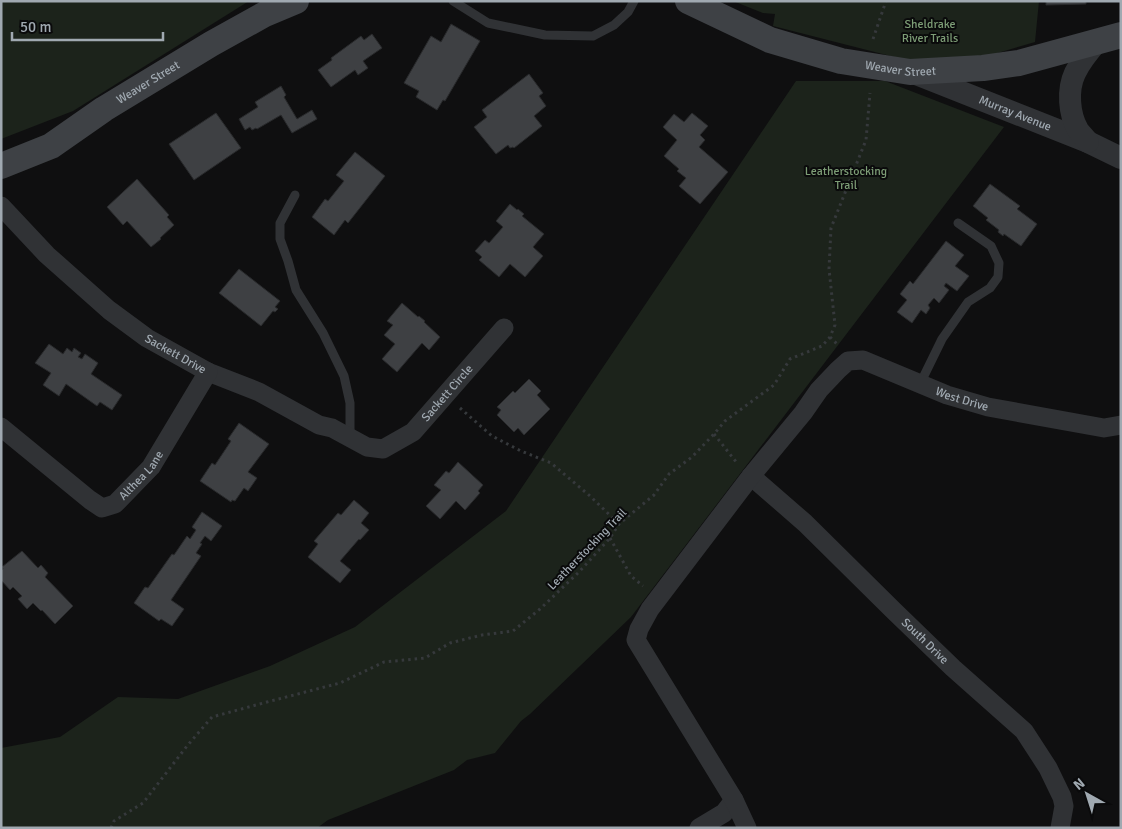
<svg xmlns="http://www.w3.org/2000/svg" width="1122" height="829" viewBox="0 0 1122 829" font-family="Signika,sans-serif">
<style>
.green{fill:#1c231b}
.building{fill:#3e4043;stroke:#292a2c}
.lines{fill:none;stroke-linecap:round;stroke-linejoin:round}
.path{stroke:#36393c;stroke-width:3;stroke-dasharray:2.5 4;stroke-linecap:butt}
.service{stroke:#303235;stroke-width:9}
.minor{stroke:#303235;stroke-width:19}
.tertiary{stroke:#303235;stroke-width:22}
.secondary{stroke:#3e4145;stroke-width:26}
.labels{text-anchor:middle;stroke-width:4;stroke-linejoin:round;paint-order:stroke}
.park-label{font-size:12px;fill:#7d9d76;stroke:#0a0a0b}
.street-label{font-size:12px;fill:#a0a9b1;stroke:#0a0a0b}
</style>
<rect width="100%" height="100%" fill="#0f0f10"/>
<g class="green">
<path d="M1 1H249L73 111 1 139Z"/>
<path d="M733 1H1039L1035 42 984 57 910 61 773 26 775 14 763 13Z"/>
<path d="M796 81H885L1004 127 631 617 530 714 521 721 495 753 467 760 454 770 328 820 317 828H1V748L60 737 118 697 178 699 270 666 355 627 506 511Z"/>
</g>
<g class="building">
<path d="M1046 1H1086V4L1046 5Z"/>
<path d="M451 24 480 41 445 101 443 100 437 110 416 97 419 91 404 83 431 36 441 42Z"/>
<path d="M372 34 382 48 363 61 368 68 358 75 355 70 331 87 318 70 332 60 331 58 361 36 364 40Z"/>
<path d="M529 74 543 93 539 96 546 106 534 116 542 126 514 148 513 147 510 148 508 145 496 154 474 127 487 117 482 110Z"/>
<path d="M281 86 286 95 284 97 297 119 312 110 317 119 292 133 281 115 257 129 256 128 252 130 250 127 245 130 239 119 258 107 255 102Z"/>
<path d="M216 113 241 148 194 180 169 144Z"/>
<path d="M692 113 708 126 700 135 705 140 699 147 728 172 700 204 679 186 686 178 677 171 679 169 664 156 677 140 663 127 674 114 684 122Z"/>
<path d="M355 152 385 176 348 223 345 220 334 235 312 217 325 199 328 201 344 181 336 175Z"/>
<path d="M137 179 169 215 167 217 174 225 160 238 161 239 151 247 127 221 123 225 107 207Z"/>
<path d="M990 184 1020 206 1017 209 1037 224 1021 246 1004 234 1003 236 998 232 999 230 986 220 988 218 973 206Z"/>
<path d="M510 204 517 210 518 209 524 214 522 216 544 234 533 247 543 256 525 277 510 264 499 277 479 260 482 257 475 251 485 240 489 243 503 227 496 221Z"/>
<path d="M946 241 964 255 955 266 969 276 957 291 946 283 944 286 949 290 939 303 934 298 928 305 930 308 926 314 921 310 912 323 897 312 907 300 900 294 910 281 913 284Z"/>
<path d="M239 269 280 301 275 307 278 309 275 312 273 311 261 326 219 293Z"/>
<path d="M402 303 418 317 419 316 425 321 424 322 440 337 429 350 422 343 397 372 382 359 395 344 384 335 393 325 387 321Z"/>
<path d="M49 344 63 354 67 348 72 352 74 348 81 353 78 357 82 359 85 354 98 363 91 374 122 395 112 410 100 402 97 406 66 384 59 396 43 385 51 373 35 363Z"/>
<path d="M529 379 541 391 537 395 550 409 524 435 518 428 514 432 497 415 501 410 497 407 513 391 515 393Z"/>
<path d="M239 423 269 444 248 472 257 478 248 491 244 488 235 501 232 500 231 502 200 481 212 463 215 465 231 441 228 439Z"/>
<path d="M458 462 483 485 478 491 480 493 465 510 456 501 440 519 426 506 441 490 434 485 446 471 449 473Z"/>
<path d="M354 500 369 513 361 523 369 530 360 540 359 539 340 561 351 570 340 583 308 557 318 544 314 541 338 513 341 515Z"/>
<path d="M202 512 222 526 211 541 205 536 200 543 202 544 196 553 201 556 171 600 184 609 172 626 161 619 159 621 134 603 145 587 148 588 172 554 174 555 187 536 190 539 196 530 192 527Z"/>
<path d="M22 551 38 568 41 565 48 573 45 577 73 606 55 624 42 610 41 611 33 603 27 609 18 599 22 596 13 587 10 590 1 580V570L3 569 2 567Z"/>
</g>
<g class="lines">
<g class="path">
<path d="M873 39 886 1"/>
<path d="M830 337 839 346"/>
<path d="M460 408 492 436 521 451 551 463 590 496 619 524"/>
<path d="M714 434 737 463"/>
<path d="M610 538 631 576 643 586"/>
<path d="M111 828 114 821 143 803 187 746 212 717 267 702 340 683 384 662 425 658 450 643 482 635 513 631 540 609 579 572 610 538 619 524 654 495 669 474 692 457 714 434 725 421 774 385 790 359 822 346 830 337 835 325 829 269 831 228 866 140 870 93"/>
</g>
<g class="service">
<path d="M453 1 488 23 545 35 593 36 614 25 628 12 634 1"/>
<path d="M295 195 280 223V239L288 261 296 290 323 333 344 376 350 403V438"/>
<path d="M920 384 942 339 968 302 990 288 998 277 999 263 991 246 958 223"/>
</g>
<g class="minor">
<path id="s1" d="M1 206 47 255 109 310 147 338 208 372 259 392 319 425 332 428 367 447 383 449 413 432 504 328"/>
<path id="s2" d="M1 427 90 500 102 508 115 504 151 467 208 372"/>
<path id="s3" d="M751 476 805 523 893 610 953 668 1024 731 1048 768 1062 797 1064 806 1060 828"/>
<path d="M699 828 724 813 734 800"/>
<path id="s4" d="M747 828 734 800 636 640 639 629 650 609 751 476 803 413 819 390 838 370 848 361 863 360 947 395 988 407 1104 428 1121 425"/>
</g>
<g class="tertiary">
<path id="s5" d="M911 72 1088 142 1121 158"/>
<path d="M1088 142C1085 138 1081 134 1078 130 1069 114 1067 90 1075 73 1081 61 1089 51 1098 41"/>
</g>
<g class="secondary">
<path id="s6" d="M688 1 770 40 841 61 910 72 983 68 1019 63 1121 35"/>
<path id="s7" d="M1 166 51 146 104 109 211 44 265 14 296 1"/>
</g>
</g>
<g class="labels">
<g class="park-label">
<text x="930" y="28">Sheldrake<tspan x="930" dy="14">River Trails</tspan></text>
<text x="846" y="175">Leatherstocking<tspan x="846" dy="14">Trail</tspan></text>
</g>
<g class="street-label">
<text dy="4" stroke="none"><textPath href="#s6" startOffset="225">Weaver Street</textPath></text>
<text dy="4" stroke="none"><textPath href="#s7" startOffset="170">Weaver Street</textPath></text>
<text dy="4" stroke="none"><textPath href="#s5" startOffset="112">Murray Avenue</textPath></text>
<text dy="4" stroke="none"><textPath href="#s1" startOffset="230">Sackett Drive</textPath></text>
<text dy="4" stroke="none"><textPath href="#s1" startOffset="546">Sackett Circle</textPath></text>
<text dy="4" stroke="none"><textPath href="#s4" startOffset="692">West Drive</textPath></text>
<text dy="4" stroke="none"><textPath href="#s2" startOffset="182">Althea Lane</textPath></text>
<text transform="translate(587 549) rotate(-46)" y="4">Leatherstocking Trail</text>
<text dy="4" stroke="none"><textPath href="#s3" startOffset="240">South Drive</textPath></text>
</g>
</g>
<rect width="1122" height="829" fill="none" stroke="#a0a9b1" stroke-width="5"/>
<g transform="translate(1087 794) rotate(321)" stroke="#0a0a0b" stroke-width="4" paint-order="stroke">
<path d="M0-4L9 19L0 12L-9 19Z" fill="#a0a9b1"/>
<text y="-8" font-size="14" font-weight="bold" text-anchor="middle" fill="#a0a9b1">N</text>
</g>
<path d="M12 32v8h151v-8" fill="none" stroke="#a0a9b1" stroke-width="2.5"/>
<text x="20" y="32" font-size="15" fill="#a0a9b1" stroke="#0a0a0b" stroke-width="4" paint-order="stroke">50 m</text>
</svg>
